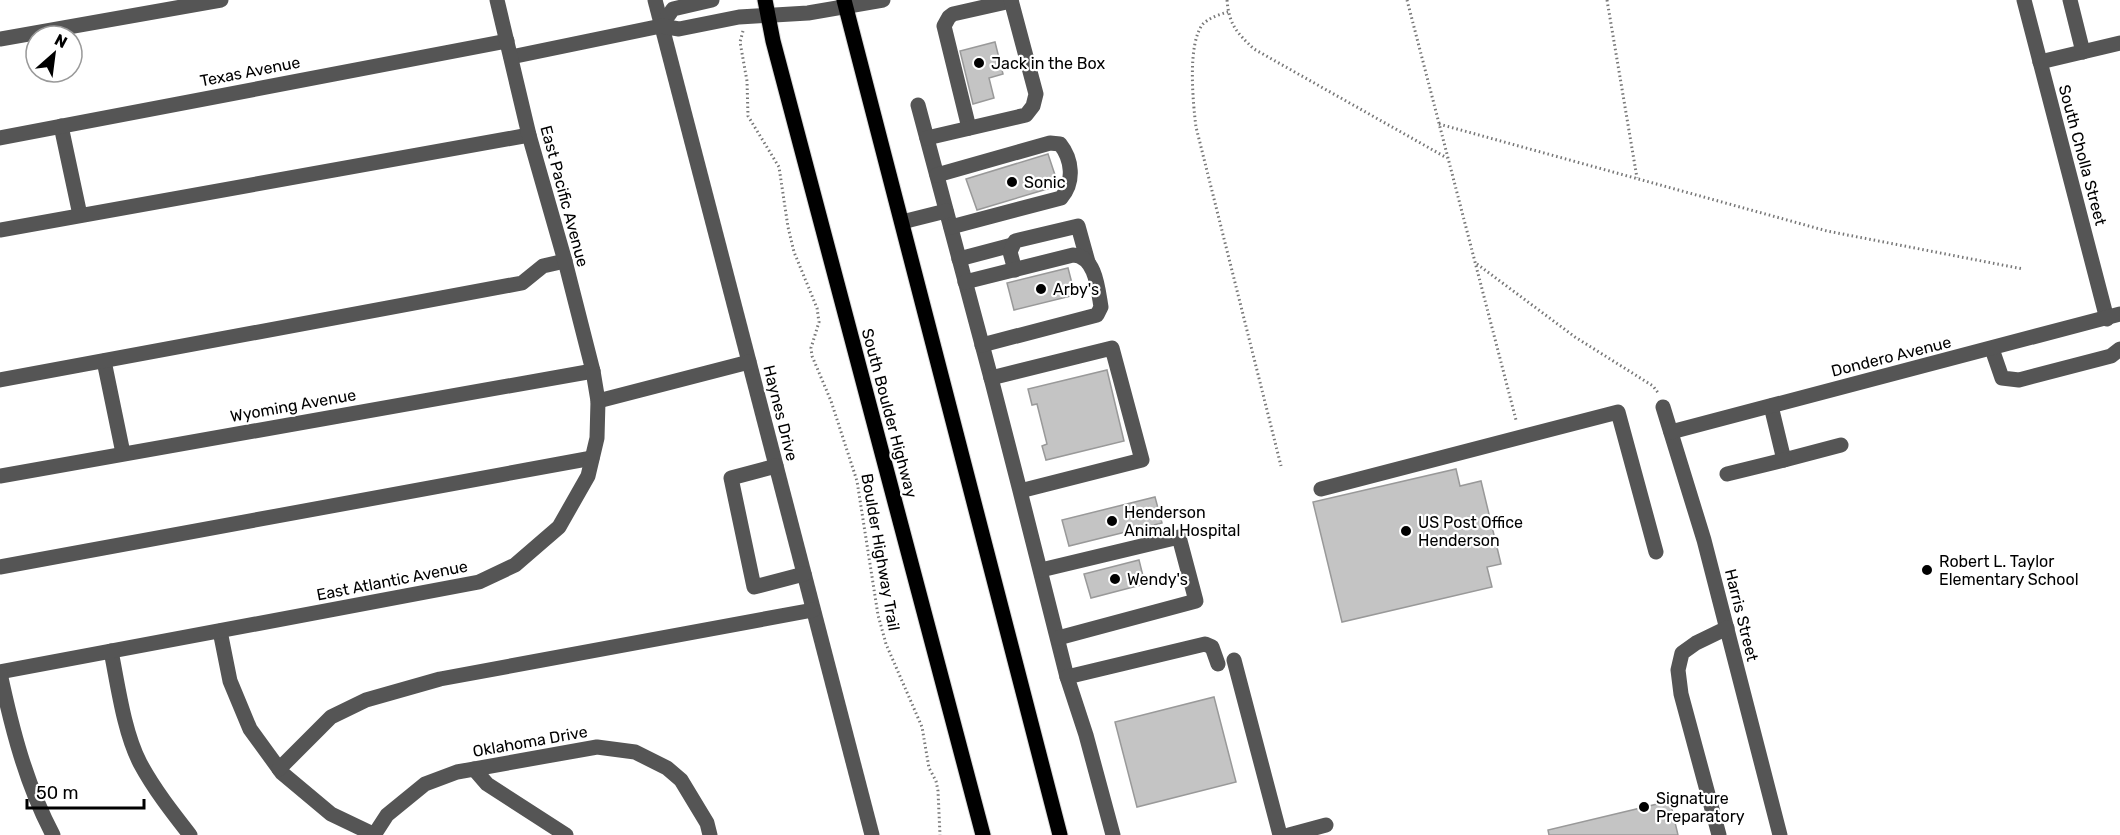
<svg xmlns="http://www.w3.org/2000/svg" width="2120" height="835" viewBox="0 0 2120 835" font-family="Rubik,sans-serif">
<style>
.building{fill:#c4c4c4;stroke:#999;stroke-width:1.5}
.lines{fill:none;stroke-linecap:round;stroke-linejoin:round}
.major-casing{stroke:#dbdbdb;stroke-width:17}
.path{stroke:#777;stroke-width:3;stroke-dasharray:1.5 3;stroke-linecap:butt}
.minor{stroke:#555;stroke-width:15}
.major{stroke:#000;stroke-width:15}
.poi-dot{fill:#000;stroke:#fff;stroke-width:2}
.labels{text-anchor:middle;stroke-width:4.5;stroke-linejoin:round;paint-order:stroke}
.poi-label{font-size:16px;fill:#000;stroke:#fff;text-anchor:start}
.street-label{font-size:16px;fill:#000;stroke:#fff}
</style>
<rect width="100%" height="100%" fill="#fff"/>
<g class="building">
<path d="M995 42 1003 74 989 78 994 98 973 104 960 51Z"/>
<path d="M1048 154 1058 184 1057 186 977 210 966 179Z"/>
<path d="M1068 268 1075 295 1014 310 1007 283Z"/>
<path d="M1107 370 1124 441 1046 460 1042 446 1047 444 1037 404 1032 405 1028 389Z"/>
<path d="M1456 469 1460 486 1481 481 1501 564 1487 567 1492 587 1342 622 1313 502Z"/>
<path d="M1155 497 1162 523 1069 546 1062 520Z"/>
<path d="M1139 560 1145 584 1091 598 1084 574Z"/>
<path d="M1214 697 1236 782 1137 807 1115 722Z"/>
<path d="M1670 801 1678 835H1549L1548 830Z"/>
</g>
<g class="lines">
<g class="major-casing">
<g id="major">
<path d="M765 0 773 41 983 835"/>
<path d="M844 0 1060 835"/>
</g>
</g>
<g class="path">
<path d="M1227 0C1229 24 1236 32 1254 49L1447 158"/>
<path d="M1407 0 1516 420"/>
<path d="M1607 0 1637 178"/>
<path d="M1228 12C1220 14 1209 18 1203 24 1187 43 1193 103 1196 127L1281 466"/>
<path d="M743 31 740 42 747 81 748 116 779 167 788 227 794 252 817 308 819 322 811 348 812 356 831 401 857 481 878 615 886 644 922 727 929 768 936 781 938 791 940 835"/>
<path d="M1439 124 1827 231 2023 269"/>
<path d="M1477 264 1575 337 1653 386 1659 394"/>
</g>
<g class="minor">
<path d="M655 0 872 835"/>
<path d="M2024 0 2107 319"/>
<path d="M2070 0 2083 52"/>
<path d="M661 26 673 9 712 0"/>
<path d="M0 39 221 0"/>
<path d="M511 57 661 26 679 29 739 17 808 13 883 0"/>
<path d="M2040 62 2120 43"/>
<path d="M918 105 991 378"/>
<path d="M61 126 80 215"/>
<path d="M969 128 944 26 949 17 953 14 1011 1"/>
<path d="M0 138 507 41"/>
<path d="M927 138 1026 115 1033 106 1036 94 1011 0"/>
<path d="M937 175 1050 143 1060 144C1072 159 1075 182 1061 198L951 227"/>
<path d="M902 222 946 211"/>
<path d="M0 230 529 135"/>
<path d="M959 259 1012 245"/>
<path d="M1015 270 1010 252 1015 241 1078 226 1088 262"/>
<path d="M965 282 1073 255C1096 256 1098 290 1101 307L1097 315 982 345"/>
<path d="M1992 349 2002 378 2019 380 2111 356 2120 349"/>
<path d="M104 361 123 453"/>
<path d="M0 380 522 283 543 266 565 261"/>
<path d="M598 401 749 362"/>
<path d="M1771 406 1784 460 1841 445"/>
<path d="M1663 407 1704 540 1780 835"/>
<path d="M1671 432 2120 314"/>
<path d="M776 466 731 478 754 587 804 574"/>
<path d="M1727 474 1784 460"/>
<path d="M0 476 593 371"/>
<path d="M1321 489 1618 412 1656 552"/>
<path d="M1020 491 991 378 1112 348 1142 460 1020 491 1067 677"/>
<path d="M0 567 592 458"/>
<path d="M1041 570 1179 537 1196 601 1058 638"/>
<path d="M220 631 230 681 250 729 282 773 331 814 375 835"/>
<path d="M111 651C118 686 124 732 140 763 154 789 172 812 190 835"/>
<path d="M1234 660 1280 835"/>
<path d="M0 672 479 582 515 565 559 527 588 476 597 438 598 401 593 371 565 261 529 135 497 0"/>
<path d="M0 673C12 729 26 784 53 835"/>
<path d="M279 769 331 717 366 700 440 679 813 610"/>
<path d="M474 769 487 784 566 835"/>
<path d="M374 835 387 815 425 784 457 772 597 747 635 752 667 768 681 780 707 823 710 835"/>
<path d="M1113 835 1086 735 1067 677 1205 644 1212 647 1218 664"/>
<path d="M1289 835 1326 825"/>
<path d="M1719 835 1681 694 1678 670 1682 653 1696 643 1727 628"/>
</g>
<use href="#major" class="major"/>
</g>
<g class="poi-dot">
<circle cx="979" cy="63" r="6"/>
<circle cx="1012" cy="182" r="6"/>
<circle cx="1041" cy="289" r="6"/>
<circle cx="1112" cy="521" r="6"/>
<circle cx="1406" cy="531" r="6"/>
<circle cx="1927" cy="570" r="6"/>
<circle cx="1115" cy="579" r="6"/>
<circle cx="1644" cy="807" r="6"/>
</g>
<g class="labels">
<g class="poi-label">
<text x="991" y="69">Jack in the Box</text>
<text x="1024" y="188">Sonic</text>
<text x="1053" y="295">Arby's</text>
<text x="1124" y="518">Henderson<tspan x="1124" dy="18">Animal Hospital</tspan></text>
<text x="1418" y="528">US Post Office<tspan x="1418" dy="18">Henderson</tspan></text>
<text x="1939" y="567">Robert L. Taylor<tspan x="1939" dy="18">Elementary School</tspan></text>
<text x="1127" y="585">Wendy's</text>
<text x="1656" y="804">Signature<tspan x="1656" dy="18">Preparatory</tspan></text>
</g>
<g class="street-label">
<text transform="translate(250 71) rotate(-11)" y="6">Texas Avenue</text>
<text transform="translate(2083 155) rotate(75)" y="6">South Cholla Street</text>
<text transform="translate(565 196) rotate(75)" y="6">East Pacific Avenue</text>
<text transform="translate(1891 356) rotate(-14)" y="6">Dondero Avenue</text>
<text transform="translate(293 405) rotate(-10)" y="6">Wyoming Avenue</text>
<text transform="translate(781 413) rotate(76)" y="6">Haynes Drive</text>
<text transform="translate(890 413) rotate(75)" y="6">South Boulder Highway</text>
<text transform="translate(881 552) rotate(80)" y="6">Boulder Highway Trail</text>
<text transform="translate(392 580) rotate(-11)" y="6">East Atlantic Avenue</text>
<text transform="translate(1742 615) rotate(76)" y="6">Harris Street</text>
<text transform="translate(530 741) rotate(-10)" y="6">Oklahoma Drive</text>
</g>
</g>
<g transform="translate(54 54) rotate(28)"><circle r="28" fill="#ffffff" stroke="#999999" stroke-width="1.5"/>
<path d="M0-4.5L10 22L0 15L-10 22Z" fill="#000000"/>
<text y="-9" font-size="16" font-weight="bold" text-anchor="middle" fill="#000000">N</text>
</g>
<path d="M27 799v9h117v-9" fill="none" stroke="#000000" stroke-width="3"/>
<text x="36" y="799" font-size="18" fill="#000000" stroke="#ffffff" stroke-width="4.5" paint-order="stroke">50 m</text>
</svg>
